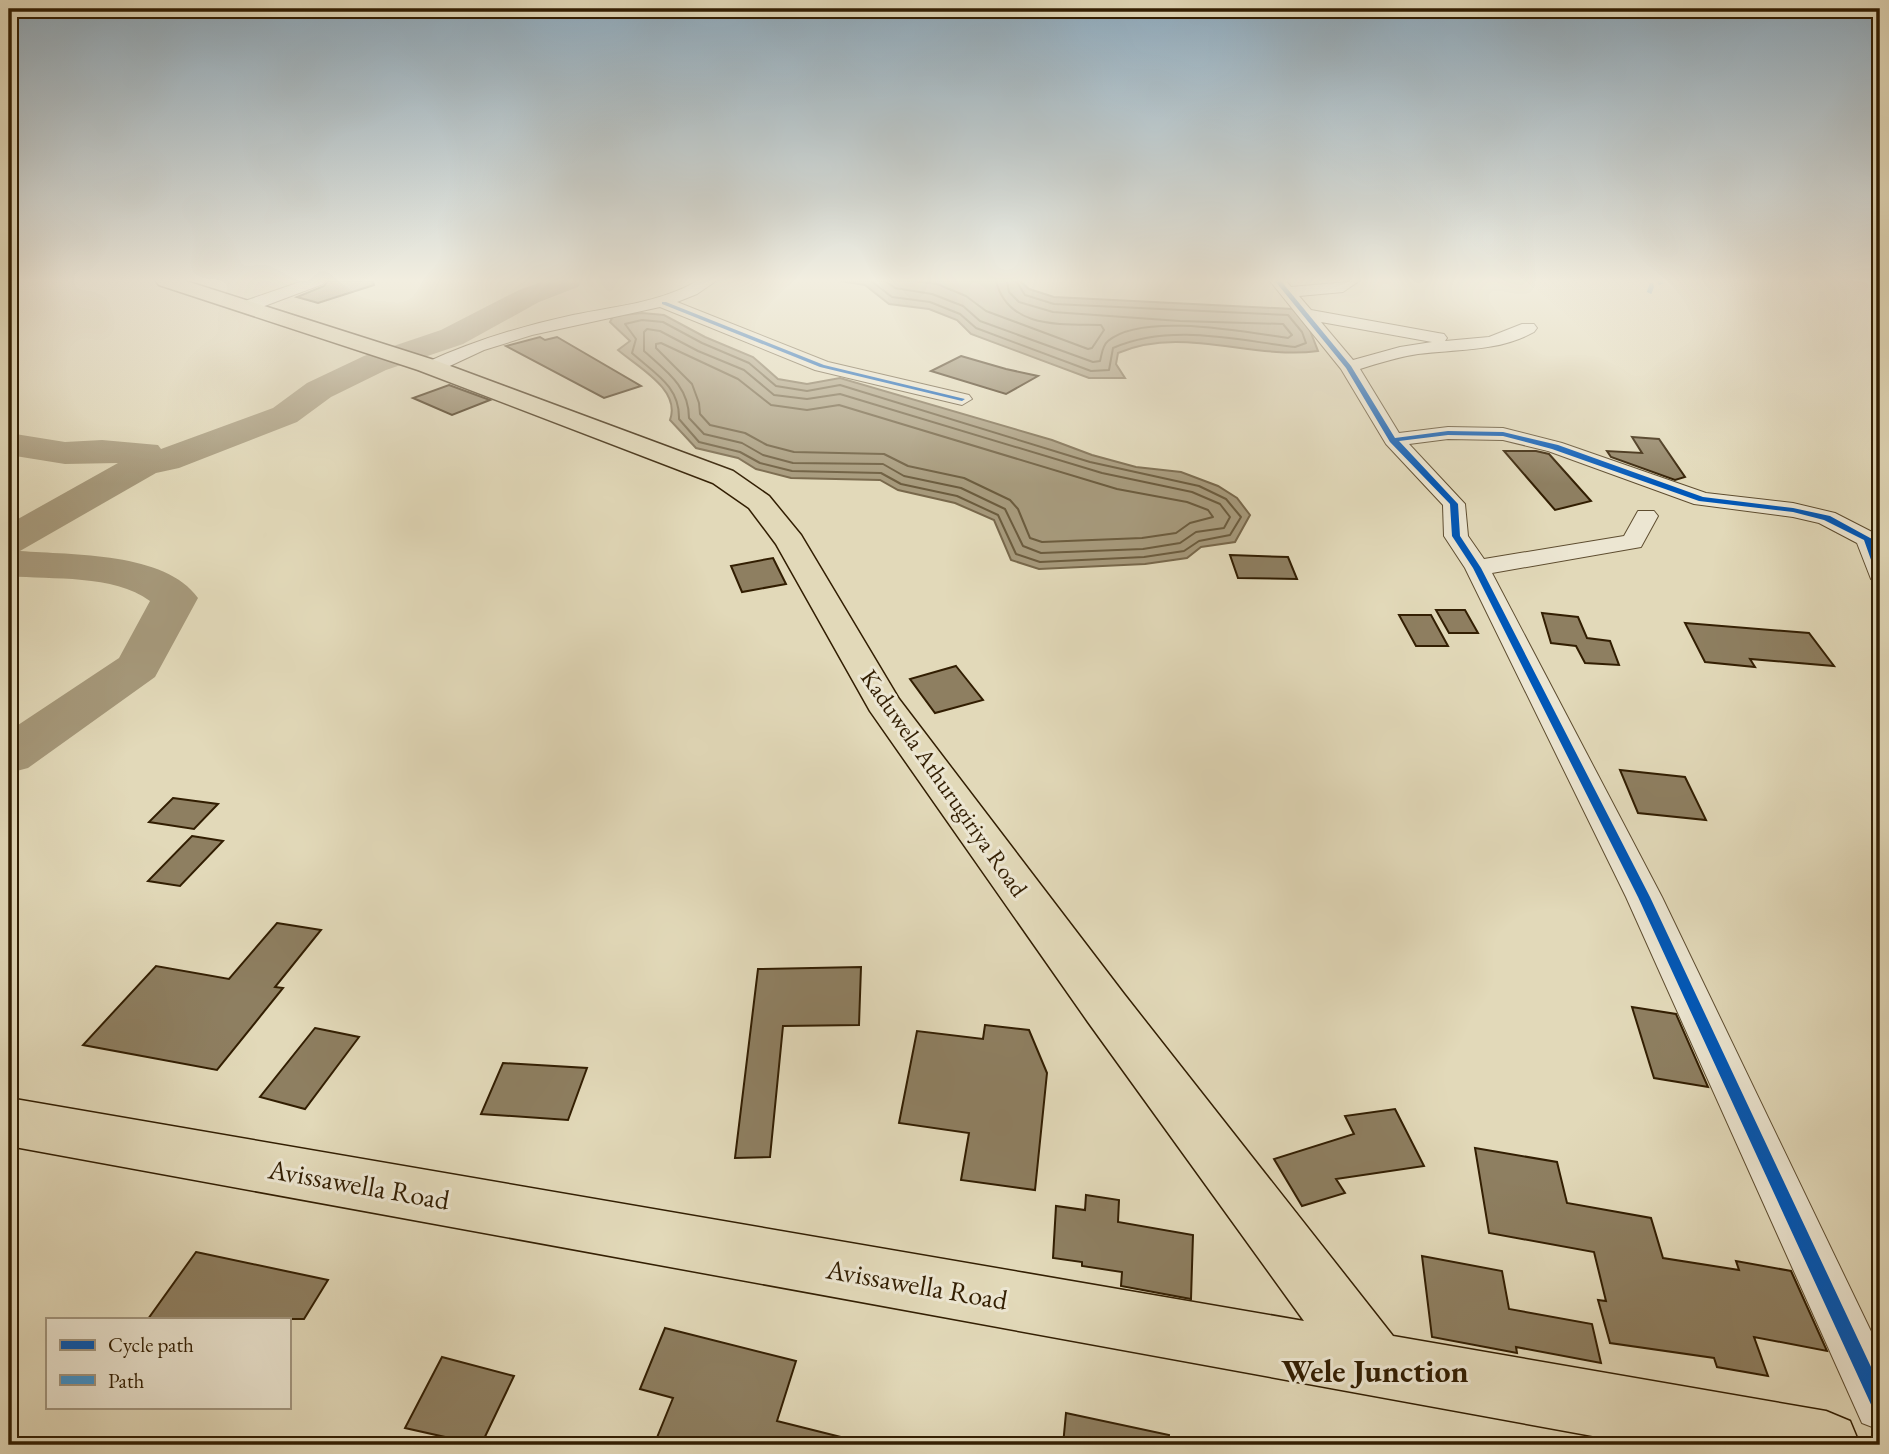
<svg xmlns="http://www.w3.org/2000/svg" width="1889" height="1454" viewBox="0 0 1889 1454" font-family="'EB Garamond',serif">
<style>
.water{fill:#a6997b;stroke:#78684b;stroke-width:2}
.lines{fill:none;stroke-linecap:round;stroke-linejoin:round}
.shore{stroke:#6c5c3e;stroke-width:2}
.river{fill:#a6997b;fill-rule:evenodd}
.building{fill:#8e7f61;stroke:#321e02;stroke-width:2}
.street-casing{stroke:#5e4d30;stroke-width:2}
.primary-casing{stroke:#321e02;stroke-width:3}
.street{fill:#ece6d2;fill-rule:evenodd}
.primary{fill:#e2d9b9;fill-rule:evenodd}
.quiet{stroke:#3d94d1;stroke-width:5;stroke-dasharray:10 5;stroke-linecap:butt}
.cycleway-casing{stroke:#ece6d2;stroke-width:5}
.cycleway{fill:#0057b8;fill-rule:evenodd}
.labels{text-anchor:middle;stroke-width:6;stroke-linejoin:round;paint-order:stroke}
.street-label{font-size:24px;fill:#321e02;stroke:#ece6d2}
.near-street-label{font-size:28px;fill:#321e02;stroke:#ece6d2}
.near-neighbourhood-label{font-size:32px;font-weight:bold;fill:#321e02;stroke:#ece6d2}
</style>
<rect width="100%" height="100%" fill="#e2d9b9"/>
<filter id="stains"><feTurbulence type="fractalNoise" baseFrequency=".00286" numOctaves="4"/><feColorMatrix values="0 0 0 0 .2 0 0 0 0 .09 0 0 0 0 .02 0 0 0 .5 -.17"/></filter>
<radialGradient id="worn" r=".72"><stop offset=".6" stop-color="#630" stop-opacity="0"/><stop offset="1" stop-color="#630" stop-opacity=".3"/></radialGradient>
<g class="water">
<path d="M840 281H1020L1029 289 1054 297 1293 309 1309 328 1318 351C1251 360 1182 325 1118 353L1116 364 1125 378H1089L971 334 957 320 929 309 889 304 865 285Z"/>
<path d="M642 313 664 315 705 337 753 357 778 379 807 384 840 378 1052 440 1092 455 1136 467 1181 472 1218 486 1237 498 1250 515 1235 542 1201 547 1187 558 1145 564 1039 569 1011 560 994 520 955 503 898 490 880 480 791 478 756 469 738 458 696 448 670 420C681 390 639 368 618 350L630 341 610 322 613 316Z"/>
</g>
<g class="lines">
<g class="shore">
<path d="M871 281 892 297 930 302 960 314 976 328 1091 371 1109 370 1113 348C1171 323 1235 340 1295 347L1306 343 1302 332 1288 315 1054 304 1025 295 1016 281"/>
<path d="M885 281 895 288 932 294 963 306 980 321 1093 362 1100 361C1102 354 1102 346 1108 341 1142 312 1245 332 1288 338L1292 335 1283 324 1180 321 1053 312 1019 302 1009 292 1007 281"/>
<path d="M914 281 937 284 966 296 986 311 1088 349 1092 348 1104 330 1101 325C1061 324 1008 329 996 281"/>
<path d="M642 320 663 322 702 343 749 363 776 386 807 391 840 385 1090 462 1199 486 1226 499 1241 517 1230 535 1199 541 1184 551 1144 557 1040 562 1016 554 998 515 957 496 901 484 881 473 792 471 760 463 740 452 699 442 679 419C680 386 654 373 632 353L636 339 625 324Z"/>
<path d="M647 329 660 331 698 351 744 370 774 395 807 399 840 394 1102 473 1192 492 1220 504 1230 517 1224 528 1196 532 1180 543 1143 549 1041 553 1023 546 1005 509 961 488 904 476 883 464 793 463 763 455 742 443 704 434 689 418C689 386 666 371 644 351V332Z"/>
<path d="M661 343 738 379 771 405 807 410 839 405 1117 489 1187 502 1208 510 1213 517 1190 523 1176 533 1142 538 1042 542 1030 538 1018 509 1010 500 964 478 908 466 884 454 794 452 767 445 745 433 710 425 700 414 699 403 692 384 656 348V344Z"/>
</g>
<path class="river" d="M544 281H582L578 287 539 302 463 344 386 370 331 397 297 422 179 468 156 473 20 551C72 555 166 552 198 598L155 677 28 768 9 773V731L119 658 150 601C113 574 53 580 9 576V524L118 463 65 464 9 455V433L65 442 102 440 158 445 161 449 273 408 307 383 364 356 441 330 519 290Z"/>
</g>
<g class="building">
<path d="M328 281H373L374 285 318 303 297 297 324 286Z"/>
<path d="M540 337 545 340 557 337 641 386 604 398 506 346Z"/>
<path d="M961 356 1006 369 1038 376 1006 394 931 371Z"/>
<path d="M449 385 490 400 452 415 413 398Z"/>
<path d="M1632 437 1659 439 1685 477 1675 480 1611 457 1607 451 1642 453Z"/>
<path d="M1504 451H1536L1549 454 1591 501 1555 510Z"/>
<path d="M1230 555 1288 557 1297 579 1238 578Z"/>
<path d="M773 558 786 584 742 592 731 566Z"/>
<path d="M1436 610H1465L1478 633H1449Z"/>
<path d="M1542 613 1578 617 1587 638 1610 641 1619 665 1585 663 1576 646 1551 643Z"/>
<path d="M1399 615H1431L1448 646H1416Z"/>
<path d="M1685 623 1809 633 1834 666 1750 659 1755 667 1705 662Z"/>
<path d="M956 666 983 700 935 713 910 679Z"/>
<path d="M1620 770 1685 777 1706 820 1638 813Z"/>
<path d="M173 798 218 804 194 829 149 822Z"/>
<path d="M192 836 223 841 180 886 148 881Z"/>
<path d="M277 923 321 930 275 987 283 988 217 1070 83 1045 156 966 229 979Z"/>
<path d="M861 967 859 1025 783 1026 770 1157 735 1158 758 969Z"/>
<path d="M1632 1007 1676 1014 1708 1087 1654 1078Z"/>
<path d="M985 1025 1029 1030 1047 1073 1035 1190 961 1180 969 1133 899 1123 917 1031 983 1039Z"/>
<path d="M315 1028 359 1037 305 1109 260 1097Z"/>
<path d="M503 1063 587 1068 568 1120 481 1114Z"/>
<path d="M1395 1109 1424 1166 1336 1179 1345 1193 1302 1206 1274 1159 1354 1134 1345 1116Z"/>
<path d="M1475 1148 1557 1162 1567 1203 1651 1218 1663 1258 1739 1270 1736 1261 1791 1271 1827 1351 1754 1337 1768 1376 1717 1367 1714 1358 1610 1343 1598 1300 1606 1301 1594 1252 1489 1233Z"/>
<path d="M1086 1195 1119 1200 1118 1222 1193 1235 1191 1299 1121 1286 1122 1272 1082 1266V1262L1053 1258 1056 1206 1085 1210Z"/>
<path d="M196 1252 328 1280 304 1319H148Z"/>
<path d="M1422 1256 1502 1271 1509 1309 1592 1324 1601 1363 1516 1347 1517 1353 1432 1337Z"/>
<path d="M665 1328 796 1361 777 1421 841 1437 840 1445H654L673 1398 640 1389Z"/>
<path d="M442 1357 514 1376 481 1445 405 1428Z"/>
<path d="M1066 1413 1169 1435 1168 1445H1063Z"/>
</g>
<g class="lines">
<g class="street-casing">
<g id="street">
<path d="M303 281H325L323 284 254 310H242L240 306 242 302Z"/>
<path d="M697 281H716L697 294 677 302 828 362 969 395 972 399 962 405 815 370 660 307 532 335 484 350 439 371H425L423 367 425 363C473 341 522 326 573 315 616 306 659 303 697 281Z"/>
<path d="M1270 281H1286L1291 287 1359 281 1343 292 1299 296 1311 310 1438 333 1444 334 1447 338 1445 341 1489 337 1522 324H1534L1537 328 1534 332C1498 352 1458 349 1418 354 1398 357 1379 363 1360 369L1399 433 1448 427 1503 428 1562 443 1706 493 1793 503 1835 513 1876 534 1880 539V581L1871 579 1857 543 1819 523 1793 517 1694 504 1548 451 1503 440 1448 439 1409 444 1465 504 1468 536 1484 559 1624 536 1638 511H1654L1658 516 1641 547 1492 573 1662 897 1880 1350V1430L1862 1423 1626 897 1465 568 1444 536 1443 505 1386 444 1341 369ZM1321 322 1432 342 1400 347 1353 360Z"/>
</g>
</g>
<g class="primary-casing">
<path id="primary" d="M156 281H186L434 360 733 471 769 496 801 535 899 699 1124 994 1393 1336 1826 1411 1850 1421 1860 1445H1642L9 1146V1098L1304 1321 1088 1022 870 711 776 544 749 508 713 483 418 370 159 285Z"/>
</g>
<use href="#street" class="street"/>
<use href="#primary" class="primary"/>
<path class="quiet" d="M1649 293 1652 285 1663 281"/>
<g class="cycleway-casing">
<g id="cycleway">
<path d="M1275 281H1281L1351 366 1395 438 1448 431 1503 432 1558 445 1703 497 1793 508 1830 516 1872 539 1880 562V577L1876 574 1864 540 1824 520 1793 512 1699 501 1552 449 1503 436 1448 435 1399 441 1458 504 1460 536 1481 568 1650 897 1880 1386V1414L1874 1411 1638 897 1473 568 1452 536 1450 504 1390 442 1346 368Z"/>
<path d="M662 302H666L824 365 965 399 962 401 820 367 662 304Z"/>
</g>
</g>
<use href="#cycleway" class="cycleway"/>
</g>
<linearGradient id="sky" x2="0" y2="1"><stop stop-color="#8da9bc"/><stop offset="0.58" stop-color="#f2eee0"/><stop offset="1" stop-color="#f2eee0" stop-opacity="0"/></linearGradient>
<rect width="1889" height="484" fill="url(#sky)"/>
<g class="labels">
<g class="street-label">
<text transform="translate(944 783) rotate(55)" y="8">Kaduwela Athurugiriya Road</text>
</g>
<g class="near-street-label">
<text transform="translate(359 1184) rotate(10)" y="10">Avissawella Road</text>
<text transform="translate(917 1284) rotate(10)" y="10">Avissawella Road</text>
</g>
<g class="near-neighbourhood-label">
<text x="1375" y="1382">Wele Junction</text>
</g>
</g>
<rect width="1889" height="1454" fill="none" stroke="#e2d9b9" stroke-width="35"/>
<rect x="10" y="10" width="1868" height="1433" fill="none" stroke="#321e02" stroke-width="3.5"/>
<rect x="18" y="18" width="1854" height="1419" fill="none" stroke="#321e02" stroke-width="2"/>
<rect x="46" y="1318" width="245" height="91" fill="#ece6d2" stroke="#a2967f" stroke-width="2"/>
<rect x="60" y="1340" width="35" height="10" fill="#0057b8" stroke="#a2967f" stroke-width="2"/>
<text x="108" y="1352" font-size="21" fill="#321e02">Cycle path</text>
<rect x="60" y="1375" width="35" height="10" fill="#3d94d1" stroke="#a2967f" stroke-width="2"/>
<text x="108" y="1388" font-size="21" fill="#321e02">Path</text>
<rect width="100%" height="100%" filter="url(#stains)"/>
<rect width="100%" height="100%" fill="url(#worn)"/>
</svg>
